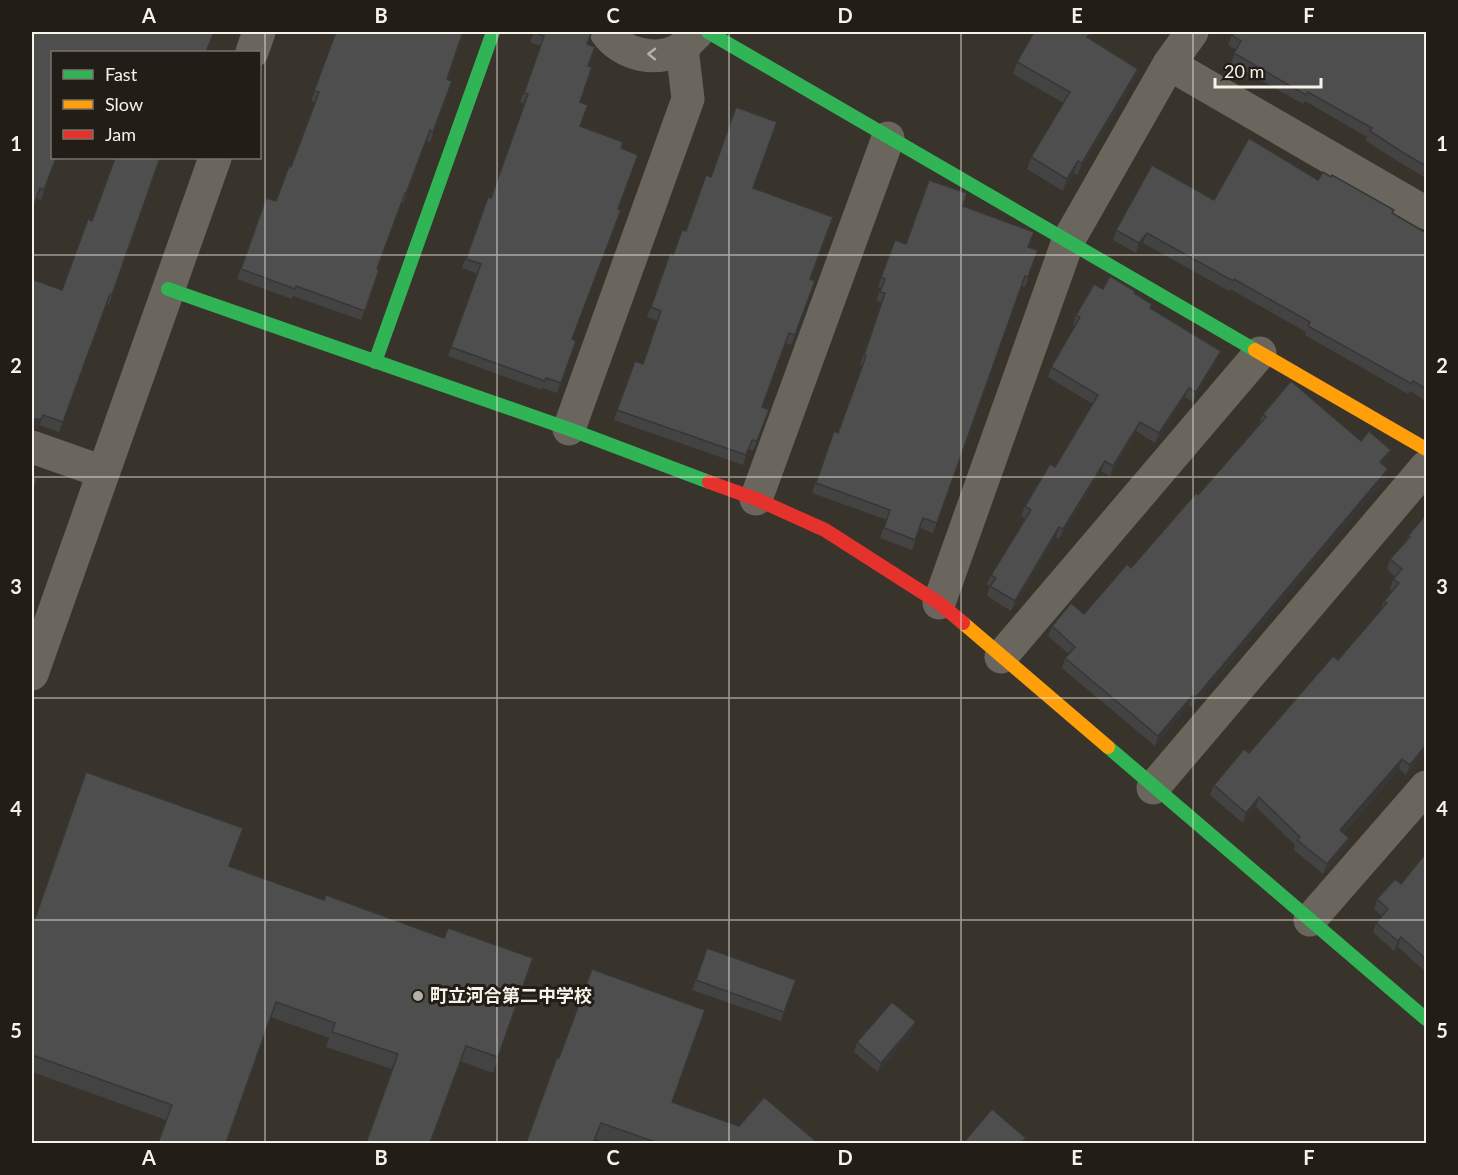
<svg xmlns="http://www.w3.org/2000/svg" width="1458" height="1175" viewBox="0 0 1458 1175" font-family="Lato,'Noto Sans JP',sans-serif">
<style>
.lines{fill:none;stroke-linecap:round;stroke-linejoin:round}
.street{stroke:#6a655d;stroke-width:33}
.fast{stroke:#30b455;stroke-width:14}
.slow{stroke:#ff9f0a;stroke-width:14}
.jam{stroke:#e5322d;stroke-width:14}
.wall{fill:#444343}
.shaded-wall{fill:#373737}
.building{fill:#4f4e4e;stroke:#373737;stroke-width:1.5}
.oneway{stroke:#b8b3a9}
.grid{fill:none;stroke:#f8f3e8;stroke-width:1.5;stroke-opacity:0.55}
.poi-dot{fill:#b5b0a6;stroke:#221e17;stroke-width:2}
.labels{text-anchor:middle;stroke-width:6;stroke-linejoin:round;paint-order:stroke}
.poi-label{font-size:18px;font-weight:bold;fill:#f8f3e8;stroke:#221e17;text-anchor:start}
.neatline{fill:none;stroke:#f8f3e8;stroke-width:2}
.grid-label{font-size:20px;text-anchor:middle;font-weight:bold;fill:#f8f3e8}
</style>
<rect width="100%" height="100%" fill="#39342b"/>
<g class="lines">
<g class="street">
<path d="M606 32C621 55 660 64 683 47 688 43 692 37 697 33"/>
<path d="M252 52 259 32"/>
<path d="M1169 64 1426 213"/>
<path d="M569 429 688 99 682 48"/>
<path d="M32 447 103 472"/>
<path d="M756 499 888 138"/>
<path d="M939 603 1068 241 1169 64 1192 32"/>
<path d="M1001 657 1260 353"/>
<path d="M32 674 215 158"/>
<path d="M1153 788 1426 467"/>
<path d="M1310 920 1426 787"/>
</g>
<g class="fast">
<path d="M708 32 1255 350"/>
<path d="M168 289 569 429 709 482"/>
<path d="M375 362 493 32"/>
<path d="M1108 747 1426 1019"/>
</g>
<g class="slow">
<path d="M1255 350 1426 449"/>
<path d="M963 623 1108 747"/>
</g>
<path class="jam" d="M709 482 756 499 825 530 939 603 963 623"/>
</g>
<g class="wall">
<path d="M32 32 52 52 56 158 41 200 36 198Z"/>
<path d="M336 32 452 81 430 142 426 140 403 204 401 203 377 269 379 270 361 320 293 296 292 299 237 279 266 198 276 201 291 167 315 102 311 101Z"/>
<path d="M534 32 587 44 588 66 580 102V126L621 148 572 339 576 341 557 393 543 388 542 390 448 356 478 274 462 268 488 197 491 198 524 104 520 102 541 46 530 42Z"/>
<path d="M1034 32H1095L1089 39 1134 81 1077 175 1074 173 1063 191 1027 169 1031 157 1064 103 1013 74 1017 62Z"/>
<path d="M1426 32V178L1399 162 1366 141 1367 137 1305 101 1303 104 1231 63 1236 50 1228 45 1232 35Z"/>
<path d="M160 158 109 304 106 303 59 432 39 425 38 429 62 290 92 221Z"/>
<path d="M1318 180 1393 214 1426 233V401L1410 391 1408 394 1305 335 1306 332 1230 289 1229 291 1143 243 1136 253 1113 240 1116 230 1214 200Z"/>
<path d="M753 188 810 279 815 281 791 345 785 343 762 407 769 410 753 451 748 449 743 465 614 420 635 361 643 364 658 321 647 317 670 253 673 255 686 231Z"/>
<path d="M963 206 1028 247 1038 250 1025 287 1021 286 933 533 920 528 912 550 880 538 887 520 812 493 834 431 838 433 862 366 860 365 882 303 876 301 881 288 878 287 895 240 906 244Z"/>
<path d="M1103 289 1134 293 1152 304 1151 309 1221 351 1217 361 1193 402 1185 397 1155 443 1136 431 1110 476 1101 471 1059 539 1056 537 1011 611 987 596 990 586 987 584 991 575 1025 519 1021 516 1025 506 1055 467 1093 404 1048 377 1051 367 1075 326 1073 325 1076 315Z"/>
<path d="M1263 414 1361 441 1387 460 1383 464 1385 479 1192 707 1189 705 1155 746 1062 668 1065 658 1069 654 1048 636 1052 626 1084 614 1131 568 1198 495 1259 424Z"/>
<path d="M1426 514V751L1406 775 1399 769 1343 833 1349 838 1346 848 1323 874 1294 850 1295 845 1256 807 1243 823 1210 795 1214 785 1249 753 1338 660 1381 609 1384 601 1392 591 1390 589 1393 579 1395 577 1387 569 1390 559 1406 542 1408 536Z"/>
<path d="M1426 853V972L1398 947 1394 951 1373 932 1376 923 1382 916 1374 909 1377 899 1401 884Z"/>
<path d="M229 866 324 900 444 938 533 958 493 1073 460 1061 392 1069 326 1047 329 1038 271 1017 166 1120 32 1072V926Z"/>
<path d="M707 948 796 980 781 1021 692 990Z"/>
<path d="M912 1032 878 1072 854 1052 857 1042Z"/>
<path d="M672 1102 739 1126 818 1143H606L595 1139 526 1143Z"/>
</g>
<g class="shaded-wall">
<path d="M1091 32H1095L1082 50 1087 37Z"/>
<path d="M1138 69 1134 81 1077 175 1082 163Z"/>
<path d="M1078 161 1074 173 1063 191 1067 179Z"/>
<path d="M1147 233 1143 243 1136 253 1139 243Z"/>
<path d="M1221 351 1217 361 1193 402 1196 392Z"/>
<path d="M1189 388 1185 397 1155 443 1159 433Z"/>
<path d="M32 419H42L38 429H32Z"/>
<path d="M1140 422 1136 431 1110 476 1113 466Z"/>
<path d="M1391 450 1387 460 1377 472 1380 462Z"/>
<path d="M1105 461 1101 471 1059 539 1063 529Z"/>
<path d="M1388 469 1385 479 1192 707 1196 697Z"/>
<path d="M1059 527 1056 537 1011 611 1015 601Z"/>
<path d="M1193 695 1189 705 1155 746 1158 736Z"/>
<path d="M1426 745V751L1406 775 1410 765Z"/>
<path d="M1402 759 1399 769 1336 840 1340 830Z"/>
<path d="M1259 797 1256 807 1243 823 1246 813Z"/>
<path d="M1349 838 1346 848 1323 874 1327 864Z"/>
<path d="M1401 937 1398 947 1394 951 1398 941Z"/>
<path d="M916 1022 912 1032 878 1072 881 1063Z"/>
</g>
<g class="building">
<path d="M32 32H214L206 52H52V158H56L44 190 40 188 32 211Z"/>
<path d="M336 32H463L447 79 452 81 433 132 430 130 406 194 405 193 377 269 379 270 365 311 296 286 295 289 241 269 266 198 276 201 289 166 291 167 319 92 314 91Z"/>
<path d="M533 32H584L591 34 587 44 595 47 588 66 592 67 580 102 588 105 580 126 623 142 621 148 638 155 618 209 621 210 572 339 576 341 561 383 546 378 545 381 451 347 481 264 466 259 488 197 491 198 528 94 524 93 544 36Z"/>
<path d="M1034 32H1091L1087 37 1138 69 1082 163 1078 161 1067 179 1031 157 1070 92 1017 62Z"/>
<path d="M1234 32H1426V166L1402 152 1370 131 1372 128 1308 92 1306 95 1234 53 1241 41 1232 35Z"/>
<path d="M736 107 777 122 753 188 833 217 810 279 815 281 795 335 789 333 762 407 769 410 757 441 752 440 746 455 617 410 635 361 643 364 661 311 651 307 670 253 673 255 682 230 686 231 706 175 711 177Z"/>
<path d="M1249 138 1318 180 1323 172 1331 177 1332 175 1394 210 1392 213 1426 233V389L1413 381 1412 384 1308 326 1310 322 1234 279 1233 281 1147 233 1139 243 1116 230 1152 165 1214 200Z"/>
<path d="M115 158H160L112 295 110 294 63 422 43 415 42 419H32V279L62 290 88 219 92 221Z"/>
<path d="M929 180 967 193 963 206 1034 232 1028 247 1038 250 1028 277 1025 276 937 523 923 518 915 540 884 528 890 510 816 483 834 431 838 433 866 356 864 355 885 293 880 292 885 279 881 277 895 240 906 244Z"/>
<path d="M1110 276 1135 291 1134 293 1152 304 1150 308 1221 351 1196 392 1189 388 1159 433 1140 422 1113 466 1105 461 1063 529 1059 527 1015 601 990 586 996 578 991 575 1031 510 1025 506 1050 464 1055 467 1098 395 1051 367 1080 317 1076 315 1094 284 1103 289Z"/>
<path d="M1291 381 1361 441 1369 431 1391 450 1380 462 1388 469 1196 697 1193 695 1158 736 1065 658 1075 647 1052 626 1071 603 1084 614 1127 564 1131 568 1196 493 1198 495 1266 417 1263 414Z"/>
<path d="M32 477 37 479 32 494Z"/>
<path d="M1426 514V745L1410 765 1402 759 1340 830 1349 838 1327 864 1297 840 1300 837 1259 797 1246 813 1214 785 1244 749 1249 753 1333 656 1338 660 1387 603 1384 601 1399 583 1393 579 1402 569 1390 559 1410 537 1408 536Z"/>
<path d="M86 772 243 828 229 866 324 900 326 895 444 938 448 928 533 958 498 1057 466 1046 430 1143H366L398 1054 332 1032 335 1023 276 1002 226 1143H158L172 1105 32 1055V927Z"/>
<path d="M1426 853V959L1401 937 1398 941 1376 923 1388 909 1377 899 1395 879 1401 884Z"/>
<path d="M707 948 796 980 784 1012 696 980Z"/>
<path d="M592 969 705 1010 672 1102 739 1126 764 1097 818 1143H658L601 1123 593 1143H526L557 1057 559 1058Z"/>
<path d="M892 1002 916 1022 881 1063 857 1042Z"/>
<path d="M992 1109 1026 1138 1021 1143H963Z"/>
</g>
<defs><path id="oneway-chevron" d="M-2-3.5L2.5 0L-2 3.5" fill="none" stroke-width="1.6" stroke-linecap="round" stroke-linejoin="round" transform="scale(1.5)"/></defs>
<use class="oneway" href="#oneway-chevron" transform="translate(652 54) rotate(-179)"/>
<path class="grid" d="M265 32V1144M497 32V1144M729 32V1144M961 32V1144M1193 32V1144M32 255H1426M32 477H1426M32 698H1426M32 920H1426"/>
<circle class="poi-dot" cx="418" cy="996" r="6"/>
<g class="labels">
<g class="poi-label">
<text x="430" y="1002">町立河合第二中学校</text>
</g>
</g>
<rect width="1458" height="1175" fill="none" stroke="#221e17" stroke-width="66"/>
<rect x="51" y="51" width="210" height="108" fill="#221e17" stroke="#78736b" stroke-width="1.5"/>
<rect x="63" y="70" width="30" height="9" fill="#30b455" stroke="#78736b" stroke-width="1.5"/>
<text x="105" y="81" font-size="18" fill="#f8f3e8">Fast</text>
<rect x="63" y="100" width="30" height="9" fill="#ff9f0a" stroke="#78736b" stroke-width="1.5"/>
<text x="105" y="111" font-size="18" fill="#f8f3e8">Slow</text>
<rect x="63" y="130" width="30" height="9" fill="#e5322d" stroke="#78736b" stroke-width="1.5"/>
<text x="105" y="141" font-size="18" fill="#f8f3e8">Jam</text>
<path d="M1215 78v9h106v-9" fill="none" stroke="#f8f3e8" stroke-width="3"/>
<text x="1224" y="78" font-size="18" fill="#f8f3e8" stroke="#221e17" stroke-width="4.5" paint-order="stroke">20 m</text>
<rect x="33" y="33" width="1392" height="1109" class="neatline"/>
<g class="grid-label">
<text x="149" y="23">A</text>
<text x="381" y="23">B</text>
<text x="613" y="23">C</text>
<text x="845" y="23">D</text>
<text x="1077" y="23">E</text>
<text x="1309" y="23">F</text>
<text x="16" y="151">1</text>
<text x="1442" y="151">1</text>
<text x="16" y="373">2</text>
<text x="1442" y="373">2</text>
<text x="16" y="594">3</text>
<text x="1442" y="594">3</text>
<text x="16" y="816">4</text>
<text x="1442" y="816">4</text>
<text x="16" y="1038">5</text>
<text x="1442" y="1038">5</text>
<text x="149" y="1165">A</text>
<text x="381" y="1165">B</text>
<text x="613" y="1165">C</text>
<text x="845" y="1165">D</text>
<text x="1077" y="1165">E</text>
<text x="1309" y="1165">F</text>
</g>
</svg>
